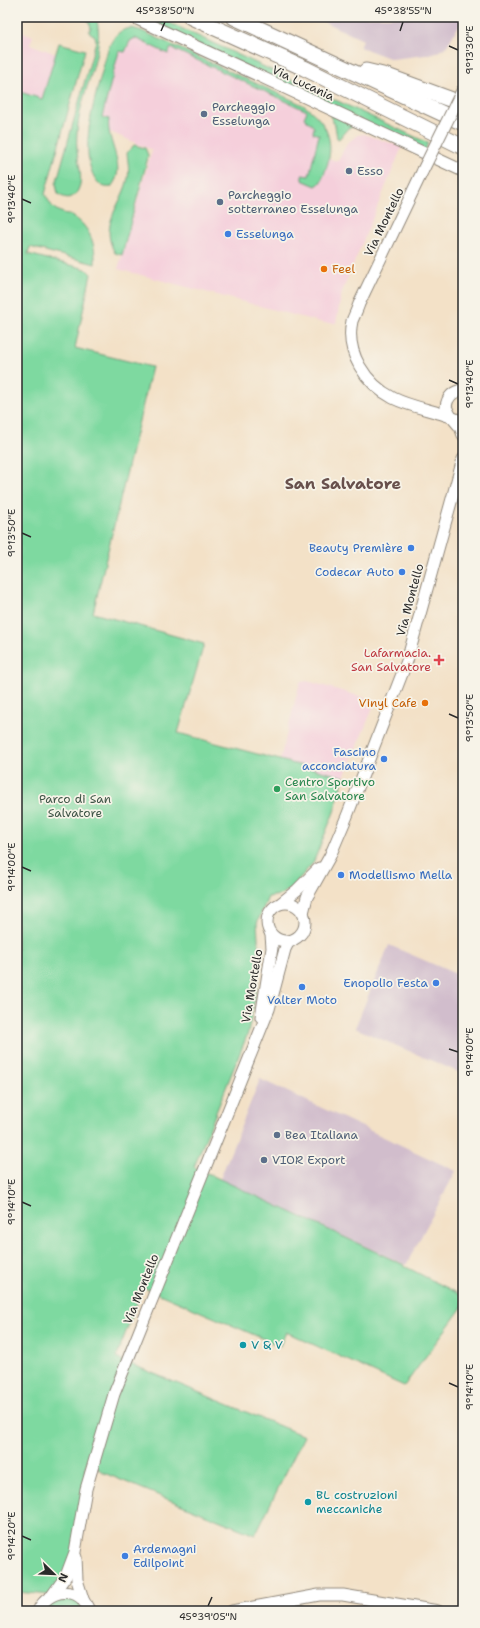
<svg xmlns="http://www.w3.org/2000/svg" width="480" height="1628" viewBox="0 0 480 1628" font-family="'Shantell Sans',sans-serif">
<style>
.built{fill:#f5cfdb}
.industrial{fill:#d1bdcc}
.green{fill:#7ed9a0;stroke:#548266}
.lines{fill:none;stroke-linecap:round;stroke-linejoin:round}
.tertiary-casing{stroke:#8f8679;stroke-width:13}
.trunk-casing{stroke:#8f8679;stroke-width:17}
.tertiary{stroke:#fff;stroke-width:11}
.trunk{stroke:#fff;stroke-width:15}
.tertiary-bridge-casing{stroke:#8f8679;stroke-width:13;stroke-linecap:butt}
.tertiary-bridge{stroke:#fff;stroke-width:11}
.ticks{fill:none;stroke:#2b2b2b;stroke-width:1.5}
.service-dot{fill:#5c6f8a;stroke:#f7f3e8;stroke-width:1.5}
.shop-dot{fill:#3f7fe0;stroke:#f7f3e8;stroke-width:1.5}
.food-dot{fill:#e8710a;stroke:#f7f3e8;stroke-width:1.5}
.health-dot{fill:#e0444e;stroke:#f7f3e8;stroke-width:1.5}
.leisure-dot{fill:#2e9e5b;stroke:#f7f3e8;stroke-width:1.5}
.culture-dot{fill:#0f9aa8;stroke:#f7f3e8;stroke-width:1.5}
.labels{text-anchor:middle;stroke-width:3.5;stroke-linejoin:round;paint-order:stroke}
.street-label{font-size:12px;fill:#2b2b2b;stroke:#f7f3e8}
.service-label{font-size:12px;fill:#4e5e75;stroke:#f7f3e8;text-anchor:start}
.shop-label{font-size:12px;fill:#366cbe;stroke:#f7f3e8;text-anchor:end}
.food-label{font-size:12px;fill:#c56008;stroke:#f7f3e8;text-anchor:start}
.health-label{font-size:12px;fill:#be3a42;stroke:#f7f3e8;text-anchor:end}
.leisure-label{font-size:12px;fill:#27864d;stroke:#f7f3e8;text-anchor:start}
.park-label{font-size:12px;fill:#405648;stroke:#f7f3e8}
.culture-label{font-size:12px;fill:#0d838f;stroke:#f7f3e8;text-anchor:start}
.district-label{font-size:16px;font-weight:bold;fill:#68504c;stroke:#f7f3e8}
.neatline{fill:none;stroke:#2b2b2b;stroke-width:1.5}
.ticks-label{font-size:10px;text-anchor:middle;fill:#2b2b2b}
</style>
<rect width="100%" height="100%" fill="#f7f3e8"/>
<filter id="ink" filterUnits="userSpaceOnUse"><feTurbulence type="fractalNoise" baseFrequency=".025" numOctaves="2"/><feDisplacementMap in="SourceGraphic" scale="8" xChannelSelector="R" yChannelSelector="G"/><feConvolveMatrix kernelMatrix="1 2 1 2 8 2 1 2 1" color-interpolation-filters="sRGB"/></filter>
<filter id="wash" filterUnits="userSpaceOnUse"><feTurbulence type="fractalNoise" baseFrequency=".012" numOctaves="4" result="noise"/><feDisplacementMap in="SourceGraphic" scale="16" xChannelSelector="R" yChannelSelector="G"/><feGaussianBlur stdDeviation="0.9" result="paint"/><feColorMatrix in="noise" values="0 0 0 0 0 0 0 0 0 0 0 0 0 0 0 0 0 1.4 0 .05"/><feComposite in="paint" operator="in"/></filter>
<g filter="url(#wash)">
<rect width="100%" height="100%" fill="#f3e1c7"/>
<g class="built">
<path d="M17 30 33 36 30 44 56 54 17 174Z"/>
<path d="M141 33 311 113 326 158 338 161 347 143 358 135 364 134 402 147 342 292 336 323H324L118 269 152 150 108 131 101 118 123 35Z"/>
<path d="M307 681 376 701 344 777 280 760 300 682Z"/>
</g>
<g class="industrial">
<path d="M313 17H463V19L446 47 434 54 392 59 360 47 363 40Z"/>
<path d="M389 945 463 977V1074L355 1028Z"/>
<path d="M260 1079 456 1171 406 1265 220 1179Z"/>
<path d="M336 1605 381 1611H268Z"/>
</g>
<g class="green">
<path d="M87 17H96C106 50 84 85 79 118 77 129 76 140 77 151 78 164 84 178 78 190 74 199 66 200 58 194L56 184 96 41 95 36 89 32 91 27Z"/>
<path d="M140 17H157L428 143 425 150Z"/>
<path d="M132 28 142 31 303 105C334 126 336 151 320 183L316 186 302 180V175L309 176 319 135 313 133 314 127 304 118 307 111 171 48 168 54 135 38 130 41 125 52 119 51 102 117 109 119C105 142 129 166 111 187 104 188 101 186 96 180 78 153 94 101 102 72 105 61 107 47 114 38 119 31 124 29 132 28Z"/>
<path d="M59 43 85 50 45 194C48 199 50 205 55 209 59 213 67 213 72 216 90 226 96 245 95 264L30 247 28 254 86 269 91 274 75 348 152 367 93 613 204 644 178 733 344 777 334 812 313 863 290 889 280 895 268 897 257 923 259 953 258 982 248 1033 194 1167 404 1265V1266L463 1296V1306L404 1386 286 1332 280 1346 143 1287 116 1358 304 1436 255 1535 104 1473 87 1461 66 1596 78 1602 84 1611H44L46 1606 61 1596 17 1592V91L42 99Z"/>
<path d="M332 115 353 125V127L348 128 339 139 337 138 335 125 330 116Z"/>
<path d="M134 145 145 148 148 155 147 161 122 255 115 253C99 225 120 207 127 182 130 172 128 163 127 153Z"/>
</g>
</g>
<g filter="url(#ink)">
<g class="lines">
<g class="tertiary-casing">
<g id="tertiary">
<path d="M133 17 463 171"/>
<path d="M423 170 359 304C357 310 354 316 352 321 345 353 366 384 393 398 411 407 432 410 451 417"/>
<path d="M463 390C453 391 447 397 446 407L451 417 463 422"/>
<path d="M454 420 460 427 463 435"/>
<circle cx="286" cy="922" r="19"/>
<path d="M281 903 297 890 319 868"/>
<path d="M303 913 307 897 330 856 347 816 407 661 463 459"/>
<path d="M261 1017 272 948 271 935"/>
<path d="M76 1557 77 1580 84 1602"/>
<path d="M53 1594 66 1576 75 1552 86 1489 114 1394 269 1009 285 949 288 943 293 940"/>
<path d="M38 1611C48 1588 81 1585 89 1611"/>
<path d="M232 1611 319 1595H343L438 1611"/>
</g>
</g>
<g class="trunk-casing">
<g id="trunk">
<path d="M191 17 304 68 463 147"/>
<path d="M234 17 463 123"/>
<path d="M366 71 387 76 463 104"/>
</g>
</g>
<use href="#tertiary" class="tertiary"/>
<use href="#trunk" class="trunk"/>
<g class="tertiary-bridge-casing">
<path id="tertiary-bridge" d="M423 170 463 89"/>
</g>
<use href="#tertiary-bridge" class="tertiary-bridge"/>
</g>
</g>
<path class="ticks" d="M161 31 165 22M400 31 403 22M449 46 458 50M22 199 31 203M449 380 458 384M22 533 31 537M449 714 458 718M22 867 31 871M449 1049 458 1052M22 1202 31 1206M449 1383 458 1387M22 1536 31 1540M208 1606 212 1597"/>
<g class="service-dot">
<circle cx="204" cy="114" r="4"/>
<circle cx="349" cy="171" r="4"/>
<circle cx="220" cy="202" r="4"/>
<circle cx="277" cy="1135" r="4"/>
<circle cx="264" cy="1160" r="4"/>
</g>
<g class="shop-dot">
<circle cx="228" cy="234" r="4"/>
<circle cx="411" cy="548" r="4"/>
<circle cx="402" cy="572" r="4"/>
<circle cx="384" cy="759" r="4"/>
<circle cx="341" cy="875" r="4"/>
<circle cx="436" cy="983" r="4"/>
<circle cx="302" cy="987" r="4"/>
<circle cx="125" cy="1556" r="4"/>
</g>
<g class="food-dot">
<circle cx="324" cy="269" r="4"/>
<circle cx="425" cy="703" r="4"/>
</g>
<path class="health-dot" d="M437 654h4v4h4v4h-4v4h-4v-4h-4v-4h4z"/>
<circle class="leisure-dot" cx="277" cy="789" r="4"/>
<g class="culture-dot">
<circle cx="243" cy="1345" r="4"/>
<circle cx="308" cy="1502" r="4"/>
</g>
<g class="labels">
<g class="street-label">
<text transform="translate(303 83) rotate(25)" y="4">Via Lucania</text>
<text transform="translate(384 222) rotate(-64)" y="4">Via Montello</text>
<text transform="translate(410 600) rotate(-75)" y="4">Via Montello</text>
<text transform="translate(252 986) rotate(-80)" y="4">Via Montello</text>
<text transform="translate(141 1289) rotate(-68)" y="4">Via Montello</text>
</g>
<g class="service-label">
<text x="212" y="111">Parcheggio<tspan x="212" dy="14">Esselunga</tspan></text>
<text x="357" y="175">Esso</text>
<text x="228" y="199">Parcheggio<tspan x="228" dy="14">sotterraneo Esselunga</tspan></text>
<text x="285" y="1139">Bea Italiana</text>
<text x="272" y="1164">VIOR Export</text>
</g>
<g class="shop-label">
<text x="236" y="238" text-anchor="start">Esselunga</text>
<text x="403" y="552">Beauty Première</text>
<text x="394" y="576">Codecar Auto</text>
<text x="376" y="756">Fascino<tspan x="376" dy="14">acconciatura</tspan></text>
<text x="349" y="879" text-anchor="start">Modellismo Mella</text>
<text x="428" y="987">Enopolio Festa</text>
<text x="302" y="1004" text-anchor="middle">Valter Moto</text>
<text x="133" y="1553" text-anchor="start">Ardemagni<tspan x="133" dy="14">Edilpoint</tspan></text>
</g>
<g class="food-label">
<text x="332" y="273">Feel</text>
<text x="417" y="707" text-anchor="end">Vinyl Cafe</text>
</g>
<g class="health-label">
<text x="431" y="657">Lafarmacia.<tspan x="431" dy="14">San Salvatore</tspan></text>
</g>
<g class="leisure-label">
<text x="285" y="786">Centro Sportivo<tspan x="285" dy="14">San Salvatore</tspan></text>
</g>
<g class="park-label">
<text x="75" y="803">Parco di San<tspan x="75" dy="14">Salvatore</tspan></text>
</g>
<g class="culture-label">
<text x="251" y="1349">V &amp; V</text>
<text x="316" y="1499">BL costruzioni<tspan x="316" dy="14">meccaniche</tspan></text>
</g>
<g class="district-label">
<text x="343" y="489">San Salvatore</text>
</g>
</g>
<rect width="480" height="1628" fill="none" stroke="#f7f3e8" stroke-width="44"/>
<g transform="translate(54 1574) rotate(113)" stroke="#f7f3e8" stroke-width="3" paint-order="stroke">
<path d="M0-3L7 15L0 10L-7 15Z" fill="#2b2b2b"/>
<text y="-6" font-size="11" font-weight="bold" text-anchor="middle" fill="#2b2b2b">N</text>
</g>
<rect x="22" y="22" width="436" height="1584" class="neatline"/>
<g class="ticks-label">
<text x="165" y="14">45°38'50"N</text>
<text x="403" y="14">45°38'55"N</text>
<text transform="translate(469 50) rotate(-90)" y="4">9°13'30"E</text>
<text transform="translate(11 199) rotate(-90)" y="4">9°13'40"E</text>
<text transform="translate(469 384) rotate(-90)" y="4">9°13'40"E</text>
<text transform="translate(11 533) rotate(-90)" y="4">9°13'50"E</text>
<text transform="translate(469 718) rotate(-90)" y="4">9°13'50"E</text>
<text transform="translate(11 867) rotate(-90)" y="4">9°14'00"E</text>
<text transform="translate(469 1052) rotate(-90)" y="4">9°14'00"E</text>
<text transform="translate(11 1202) rotate(-90)" y="4">9°14'10"E</text>
<text transform="translate(469 1387) rotate(-90)" y="4">9°14'10"E</text>
<text transform="translate(11 1536) rotate(-90)" y="4">9°14'20"E</text>
<text x="208" y="1620">45°39'05"N</text>
</g>
</svg>
